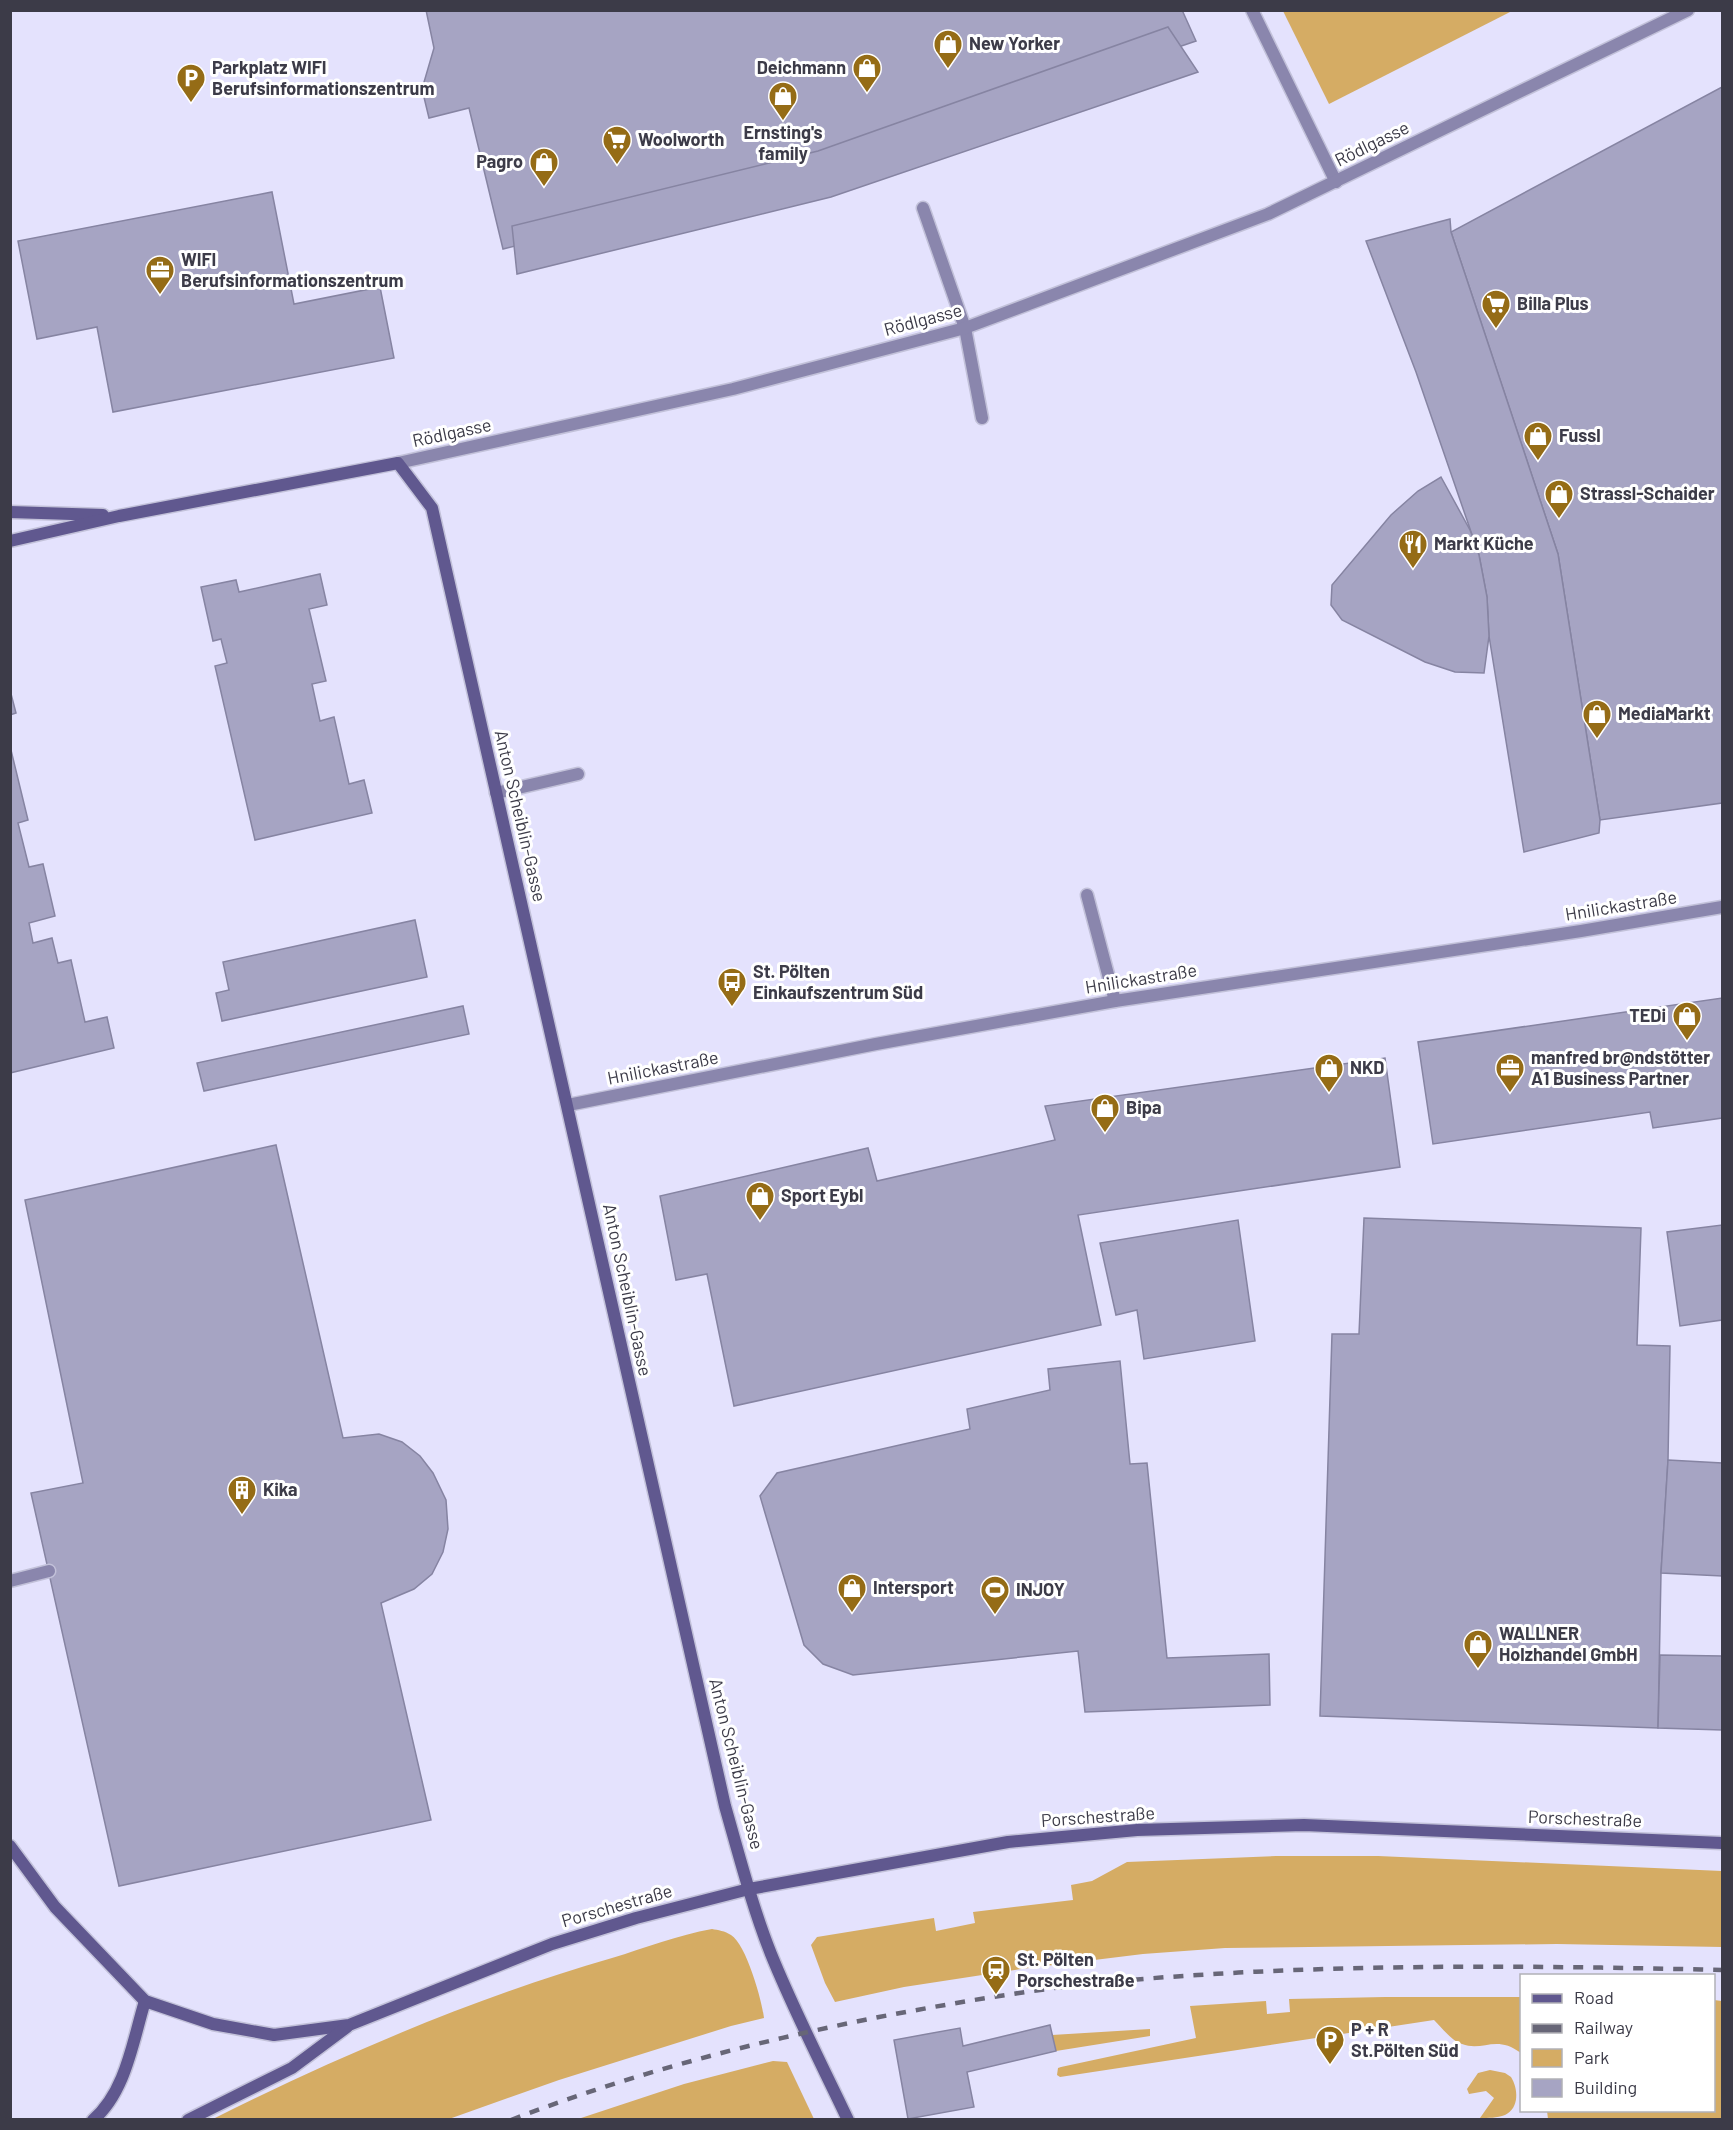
<svg xmlns="http://www.w3.org/2000/svg" width="1733" height="2130" viewBox="0 0 1733 2130" font-family="Barlow,sans-serif">
<style>
.green{fill:#d5ac64}
.building{fill:#a6a4c3;stroke:#8684a2;stroke-width:1.5}
.lines{fill:none;stroke-linecap:round;stroke-linejoin:round}
.lane-casing{stroke:#c2c1d9;stroke-width:15}
.street-casing{stroke:#c2c1d9;stroke-width:15}
.secondary-casing{stroke:#c2c1d9;stroke-width:15}
.lane{stroke:#8a86ad;stroke-width:12}
.street{stroke:#8a86ad;stroke-width:12}
.secondary{stroke:#60588f;stroke-width:12}
.rail{stroke:#676677;stroke-width:4.5;stroke-dasharray:10 10;stroke-linecap:butt}
.labels{text-anchor:middle;stroke-width:6;stroke-linejoin:round;paint-order:stroke}
.poi-label{font-size:18px;font-weight:bold;fill:#3c3b48;stroke:#fff;text-anchor:start}
.street-label{font-size:18px;fill:#3c3b48;stroke:#fff}
</style>
<rect width="100%" height="100%" fill="#e4e2fd"/>
<g class="green">
<path d="M1283 11H1512L1329 104Z"/>
<path d="M1276 1856H1378L1722 1871V1947L1557 1944 1225 1948 1143 1954 1021 1969 904 1987 835 2002 825 1983 811 1945 817 1937 934 1918 936 1931 975 1923 973 1912 1073 1900 1071 1885 1092 1881 1127 1862Z"/>
<path d="M712 1929C718 1930 725 1931 731 1935 746 1944 762 2000 764 2018L731 2026 559 2080 449 2119H213C341 2055 474 1998 612 1958 645 1948 678 1935 712 1929Z"/>
<path d="M1385 1997H1521V2053C1496 2034 1483 2052 1462 2044 1452 2041 1442 2028 1434 2020L1060 2077 1057 2075 1058 2068 1061 2067 1196 2038 1190 2006 1266 2001 1267 2014 1290 2012 1289 1999Z"/>
<path d="M1714 2000 1722 2001V2119H1548L1547 2111 1714 2110Z"/>
<path d="M1150 2029V2036L1056 2051 1052 2035Z"/>
<path d="M773 2061 787 2062 814 2119H578L684 2084Z"/>
<path d="M1490 2070 1505 2073 1511 2077C1518 2088 1520 2108 1505 2115 1497 2118 1488 2118 1480 2118L1494 2098 1486 2091 1469 2094 1467 2089 1478 2073Z"/>
</g>
<g class="building">
<path d="M426 10H1182L1196 41 804 175 503 249 469 108 429 118 422 89 434 48Z"/>
<path d="M1168 27 1198 72 831 197 517 274 512 226 818 151Z"/>
<path d="M1722 87V803L1600 820 1558 554 1451 232Z"/>
<path d="M272 192 294 304 380 287 394 358 113 412 97 327 37 339 18 241Z"/>
<path d="M1450 219 1451 232 1558 554 1600 820 1599 833 1524 852 1489 636 1487 597 1479 555 1416 372 1366 241Z"/>
<path d="M1441 477 1470 530 1479 555 1487 597 1489 636 1484 673 1455 672 1425 662 1342 620 1331 605 1332 585 1391 515 1418 491Z"/>
<path d="M320 574 327 605 309 609 326 681 312 684 320 721 334 717 349 784 364 780 372 813 255 840 215 666 227 663 221 639 213 641 201 587 236 580 239 592Z"/>
<path d="M10 690 16 713 10 715Z"/>
<path d="M10 746 28 820 18 823 29 867 43 864 55 916 29 923 33 943 52 938 58 963 71 960 85 1022 107 1017 114 1048 10 1073Z"/>
<path d="M415 920 427 977 222 1021 216 993 229 990 223 962Z"/>
<path d="M1722 998V1118L1653 1128 1650 1112 1433 1144 1418 1042Z"/>
<path d="M463 1006 469 1034 204 1091 197 1063Z"/>
<path d="M1385 1058 1400 1167 1078 1215 1101 1325 734 1406 707 1274 676 1280 660 1196 868 1148 877 1181 1055 1140 1045 1106Z"/>
<path d="M276 1145 343 1438 379 1434 402 1442 420 1456 433 1473 446 1500 448 1529 443 1552 432 1574 414 1589 381 1603 431 1820 119 1886 31 1493 83 1483 25 1200Z"/>
<path d="M1364 1218 1641 1228 1637 1345 1670 1346 1668 1460 1661 1573 1658 1728 1320 1716 1332 1334H1359Z"/>
<path d="M1238 1220 1255 1341 1144 1359 1137 1310 1116 1315 1100 1243Z"/>
<path d="M1722 1225V1320L1680 1326 1667 1232Z"/>
<path d="M1120 1361 1130 1464 1147 1463 1167 1658 1269 1654 1270 1705 1085 1712 1078 1651 853 1675 823 1664 804 1645 760 1496 777 1473 970 1429 967 1409 1050 1390 1048 1369Z"/>
<path d="M1668 1460 1722 1463V1576L1661 1573Z"/>
<path d="M1660 1655 1722 1656V1730L1658 1728Z"/>
<path d="M1050 2025 1056 2051 967 2072 974 2107 908 2119 894 2040 960 2028 963 2046Z"/>
</g>
<g class="lines">
<g class="lane-casing">
<g id="lane">
<path d="M1252 10 1336 182"/>
<path d="M923 208 965 328 982 418"/>
<path d="M496 793 578 774"/>
<path d="M1087 895 1115 1001"/>
<path d="M10 1581 49 1571"/>
</g>
</g>
<g class="street-casing">
<g id="street">
<path d="M398 463 733 389 965 328 1268 214 1688 10"/>
<path d="M568 1105 876 1044 1115 1001 1581 931 1722 907"/>
</g>
</g>
<g class="secondary-casing">
<g id="secondary">
<path d="M10 512 103 515"/>
<path d="M10 541 119 516 398 463 432 508 725 1806C739 1855 752 1906 771 1954 794 2011 822 2065 848 2120"/>
<path d="M10 1846 55 1907 145 2001 213 2024 274 2035 349 2025 552 1944 636 1918 749 1889 1008 1842 1137 1830 1304 1825 1722 1843"/>
<path d="M93 2120C126 2092 133 2040 145 2001"/>
<path d="M188 2120 292 2068 347 2027"/>
</g>
</g>
<use href="#lane" class="lane"/>
<use href="#street" class="street"/>
<use href="#secondary" class="secondary"/>
<path class="rail" d="M511 2120C630 2074 754 2042 879 2017 948 2004 1017 1992 1087 1984 1298 1963 1510 1965 1722 1970"/>
</g>
<defs>
<g id="shop-pin" transform="scale(1.5)"><path d="M0 17L-7.5 6A9.5 9.5 0 1 1 7.5 6Z" fill="#956c16" stroke="#fff"/><path d="M-5-2.5h2.3a2.7 3.5 0 0 1 5.4 0H5L5.5 6h-11ZM-1.5-2.5h3a1.5 2.3 0 0 0-3 0Z" fill="#fff"/></g>
<g id="parking-pin" transform="scale(1.5)"><path d="M0 17L-7.5 6A9.5 9.5 0 1 1 7.5 6Z" fill="#956c16" stroke="#fff"/><path d="M-3.5-5.5H1a3.5 3.5 0 0 1 0 7H-1V5.5H-3.5ZM-1-3.4V-.6H.8a1.4 1.4 0 0 0 0-2.8Z" fill="#fff"/></g>
<g id="supermarket-pin" transform="scale(1.5)"><path d="M0 17L-7.5 6A9.5 9.5 0 1 1 7.5 6Z" fill="#956c16" stroke="#fff"/><path d="M-6-5.5h2.5l.6 2H6L4.5 2H-2.5L-4.4-4H-6ZM-1.5 3.2a1.3 1.3 0 1 0 .1 0ZM3 3.2a1.3 1.3 0 1 0 .1 0Z" fill="#fff"/></g>
<g id="office-pin" transform="scale(1.5)"><path d="M0 17L-7.5 6A9.5 9.5 0 1 1 7.5 6Z" fill="#956c16" stroke="#fff"/><path d="M-6-3h4V-5.5h4V-3h4V5H-6ZM-1-4.5V-3h2v-1.5ZM-6 0V1H6V0Z" fill="#fff"/></g>
<g id="restaurant-pin" transform="scale(1.5)"><path d="M0 17L-7.5 6A9.5 9.5 0 1 1 7.5 6Z" fill="#956c16" stroke="#fff"/><path d="M-5-6h1v4h1v-4h1v4h1v-4h1v5L-1.5 .5V6h-2V.5L-5-1ZM5-6V6H3V1.5H1.5Q1.5-4 5-6Z" fill="#fff"/></g>
<g id="bus-pin" transform="scale(1.5)"><path d="M0 17L-7.5 6A9.5 9.5 0 1 1 7.5 6Z" fill="#956c16" stroke="#fff"/><path d="M-5-6H5V4H4V6H2V4H-2V6H-4V4H-5ZM-3.5-4V0h7V-4ZM-3.5 1.2v1.5H-2V1.2ZM2 1.2v1.5H3.5V1.2Z" fill="#fff"/></g>
<g id="building-pin" transform="scale(1.5)"><path d="M0 17L-7.5 6A9.5 9.5 0 1 1 7.5 6Z" fill="#956c16" stroke="#fff"/><path d="M-4-6H4V6H1V3H-1V6H-4ZM-2.5-4.3h1.7v1.8h-1.7ZM.8-4.3h1.7v1.8H.8ZM-2.5-1h1.7V.8h-1.7ZM.8-1h1.7V.8H.8Z" fill="#fff"/></g>
<g id="stadium-pin" transform="scale(1.5)"><path d="M0 17L-7.5 6A9.5 9.5 0 1 1 7.5 6Z" fill="#956c16" stroke="#fff"/><path d="M0-5a6.5 5 0 1 0 0 10a6.5 5 0 1 0 0-10ZM-3.5-1.8h7v3.6h-7Z" fill="#fff"/></g>
<g id="station-pin" transform="scale(1.5)"><path d="M0 17L-7.5 6A9.5 9.5 0 1 1 7.5 6Z" fill="#956c16" stroke="#fff"/><path d="M-3-6H3Q5-6 5-4V2Q5 4 3 4L4.5 6H3L1.5 4h-3L-3 6H-4.5L-3 4Q-5 4-5 2V-4Q-5-6-3-6ZM-3.5-4v3h7v-3ZM-3.5 1v1.5H-2V1ZM2 1v1.5H3.5V1Z" fill="#fff"/></g>
</defs>
<g fill-rule="evenodd">
<use href="#shop-pin" x="948" y="44"/>
<use href="#shop-pin" x="867" y="68"/>
<use href="#parking-pin" x="191" y="78"/>
<use href="#shop-pin" x="783" y="96"/>
<use href="#supermarket-pin" x="617" y="140"/>
<use href="#shop-pin" x="544" y="162"/>
<use href="#office-pin" x="160" y="270"/>
<use href="#supermarket-pin" x="1496" y="304"/>
<use href="#shop-pin" x="1538" y="436"/>
<use href="#shop-pin" x="1559" y="494"/>
<use href="#restaurant-pin" x="1413" y="544"/>
<use href="#shop-pin" x="1597" y="714"/>
<use href="#bus-pin" x="732" y="982"/>
<use href="#shop-pin" x="1687" y="1016"/>
<use href="#shop-pin" x="1329" y="1068"/>
<use href="#office-pin" x="1510" y="1068"/>
<use href="#shop-pin" x="1105" y="1108"/>
<use href="#shop-pin" x="760" y="1196"/>
<use href="#building-pin" x="242" y="1490"/>
<use href="#shop-pin" x="852" y="1588"/>
<use href="#stadium-pin" x="995" y="1590"/>
<use href="#shop-pin" x="1478" y="1644"/>
<use href="#station-pin" x="996" y="1970"/>
<use href="#parking-pin" x="1330" y="2040"/>
</g>
<g class="labels">
<g class="poi-label">
<text x="969" y="50">New Yorker</text>
<text x="212" y="74">Parkplatz WIFI<tspan x="212" dy="21">Berufsinformationszentrum</tspan></text>
<text x="846" y="74" text-anchor="end">Deichmann</text>
<text x="783" y="139" text-anchor="middle">Ernsting's<tspan x="783" dy="21">family</tspan></text>
<text x="638" y="146">Woolworth</text>
<text x="523" y="168" text-anchor="end">Pagro</text>
<text x="181" y="266">WIFI<tspan x="181" dy="21">Berufsinformationszentrum</tspan></text>
<text x="1517" y="310">Billa Plus</text>
<text x="1559" y="442">Fussl</text>
<text x="1580" y="500">Strassl-Schaider</text>
<text x="1434" y="550">Markt Küche</text>
<text x="1618" y="720">MediaMarkt</text>
<text x="753" y="978">St. Pölten<tspan x="753" dy="21">Einkaufszentrum Süd</tspan></text>
<text x="1666" y="1022" text-anchor="end">TEDi</text>
<text x="1531" y="1064">manfred br@ndstötter<tspan x="1531" dy="21">A1 Business Partner</tspan></text>
<text x="1350" y="1074">NKD</text>
<text x="1126" y="1114">Bipa</text>
<text x="781" y="1202">Sport Eybl</text>
<text x="263" y="1496">Kika</text>
<text x="873" y="1594">Intersport</text>
<text x="1016" y="1596">INJOY</text>
<text x="1499" y="1640">WALLNER<tspan x="1499" dy="21">Holzhandel GmbH</tspan></text>
<text x="1017" y="1966">St. Pölten<tspan x="1017" dy="21">Porschestraße</tspan></text>
<text x="1351" y="2036">P + R<tspan x="1351" dy="21">St.Pölten Süd</tspan></text>
</g>
<g class="street-label">
<text transform="translate(1372 144) rotate(-26)" y="6">Rödlgasse</text>
<text transform="translate(923 320) rotate(-15)" y="6">Rödlgasse</text>
<text transform="translate(452 433) rotate(-12)" y="6">Rödlgasse</text>
<text transform="translate(520 816) rotate(77)" y="6">Anton Scheiblin-Gasse</text>
<text transform="translate(1621 906) rotate(-9)" y="6">Hnilickastraße</text>
<text transform="translate(1141 979) rotate(-9)" y="6">Hnilickastraße</text>
<text transform="translate(663 1068) rotate(-11)" y="6">Hnilickastraße</text>
<text transform="translate(627 1290) rotate(78)" y="6">Anton Scheiblin-Gasse</text>
<text transform="translate(736 1764) rotate(76)" y="6">Anton Scheiblin-Gasse</text>
<text transform="translate(1098 1817) rotate(-4)" y="6">Porschestraße</text>
<text transform="translate(1585 1819) rotate(2)" y="6">Porschestraße</text>
<text transform="translate(617 1906) rotate(-16)" y="6">Porschestraße</text>
</g>
</g>
<rect width="1733" height="2130" fill="none" stroke="#3c3b48" stroke-width="24"/>
<rect x="1520" y="1974" width="195" height="138" fill="#ffffff" stroke="#b1b1b6" stroke-width="1.5"/>
<rect x="1532" y="1994" width="30" height="9" fill="#60588f" stroke="#b1b1b6" stroke-width="1.5"/>
<text x="1574" y="2004" font-size="18" fill="#3c3b48">Road</text>
<rect x="1532" y="2024" width="30" height="9" fill="#676677" stroke="#b1b1b6" stroke-width="1.5"/>
<text x="1574" y="2034" font-size="18" fill="#3c3b48">Railway</text>
<rect x="1532" y="2049" width="30" height="18" fill="#d5ac64" stroke="#b1b1b6" stroke-width="1.5"/>
<text x="1574" y="2064" font-size="18" fill="#3c3b48">Park</text>
<rect x="1532" y="2079" width="30" height="18" fill="#a6a4c3" stroke="#b1b1b6" stroke-width="1.5"/>
<text x="1574" y="2094" font-size="18" fill="#3c3b48">Building</text>
</svg>
